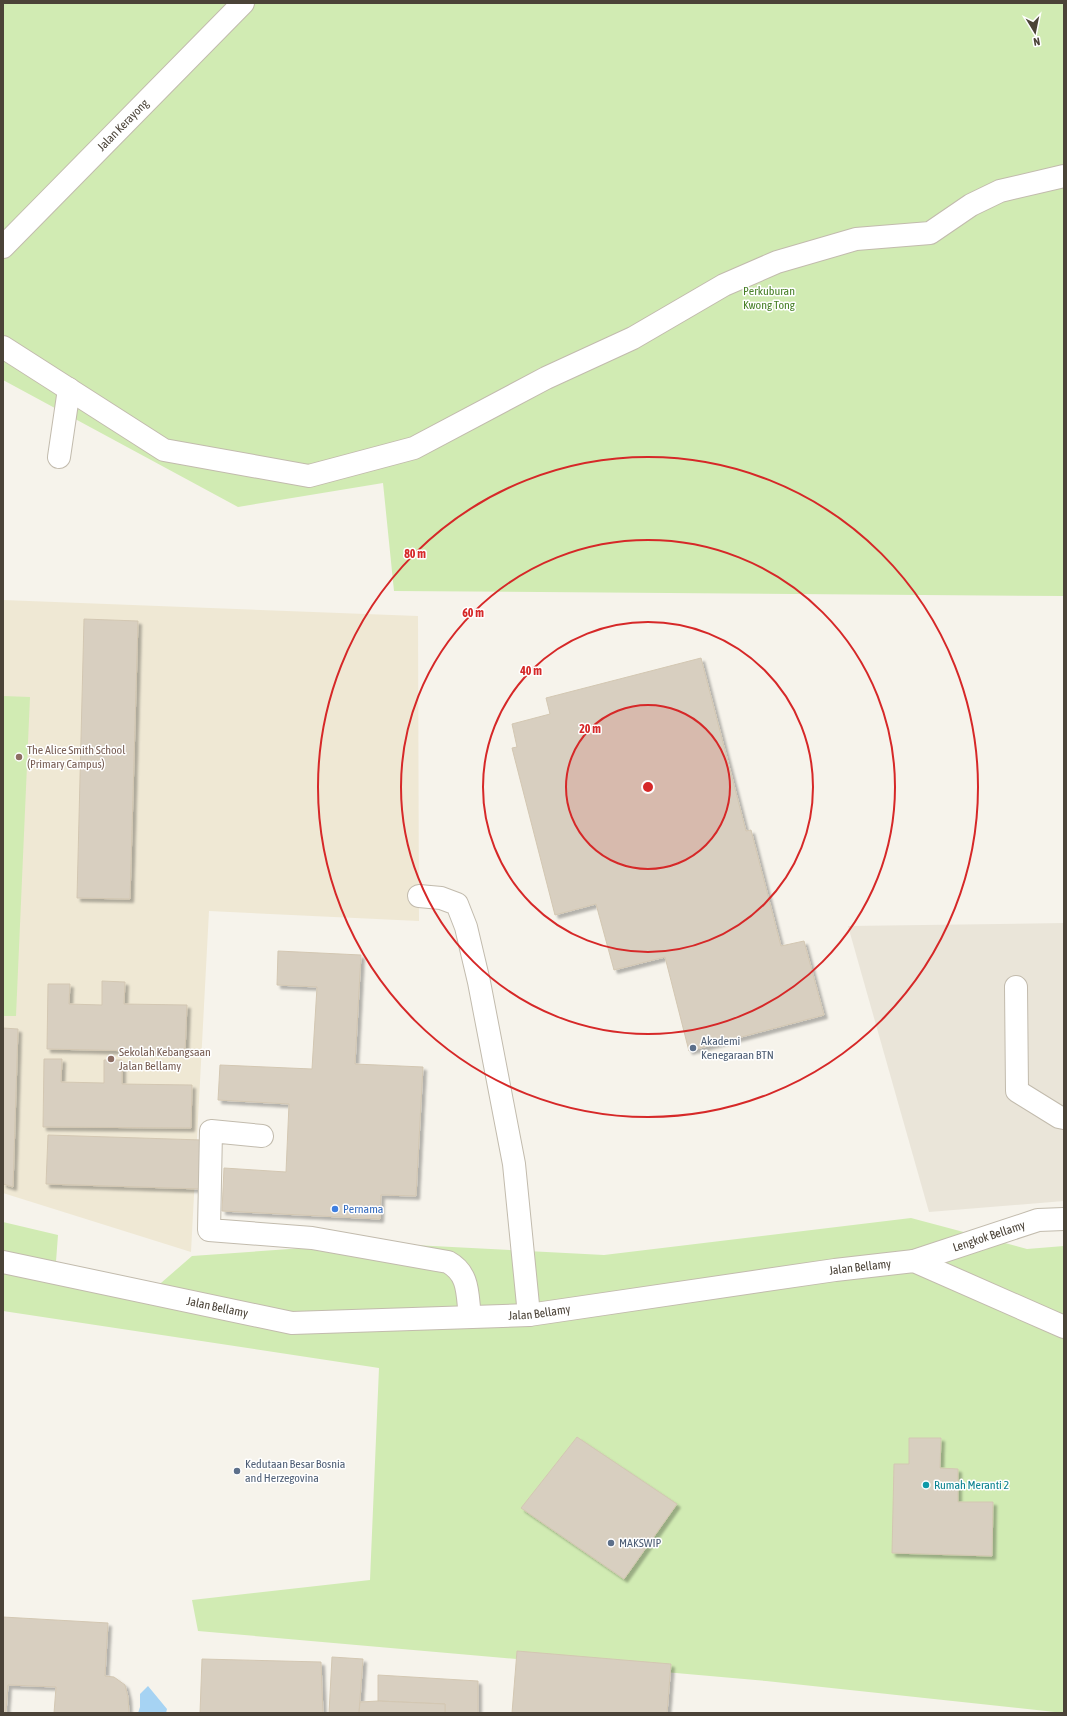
<svg xmlns="http://www.w3.org/2000/svg" width="1067" height="1716" viewBox="0 0 1067 1716" font-family="'Asap Condensed',sans-serif">
<style>
.residential{fill:#eae5d9}
.education{fill:#efe8d4}
.green{fill:#d1ebb3}
.water{fill:#a6d3f3}
.building{fill:#d8cfc0;stroke:#d3c7b2;filter:url(#shadow)}
.lines{fill:none;stroke-linecap:round;stroke-linejoin:round}
.minor-casing{stroke:#c2bbad;stroke-width:24}
.minor{stroke:#fff;stroke-width:22}
.ring{fill:none;stroke:#d62828;stroke-width:2}
.education-dot{fill:#8d6e63;stroke:#fff;stroke-width:1.5}
.service-dot{fill:#5c6f8a;stroke:#fff;stroke-width:1.5}
.shop-dot{fill:#3f7fe0;stroke:#fff;stroke-width:1.5}
.culture-dot{fill:#0f9aa8;stroke:#fff;stroke-width:1.5}
.labels{text-anchor:middle;stroke-width:3;stroke-linejoin:round;paint-order:stroke}
.street-label{font-size:12px;fill:#4b4338;stroke:#fff}
.park-label{font-size:12px;fill:#488028;stroke:#fff}
.education-label{font-size:12px;fill:#785e54;stroke:#fff;text-anchor:start}
.service-label{font-size:12px;fill:#4e5e75;stroke:#fff;text-anchor:start}
.shop-label{font-size:12px;fill:#366cbe;stroke:#fff;text-anchor:start}
.culture-label{font-size:12px;fill:#0d838f;stroke:#fff;text-anchor:start}
.centre{fill:#d62828;stroke:#fff;stroke-width:2}
.ring-label{font-size:12px;text-anchor:middle;font-weight:bold;fill:#d62828;stroke:#fff;stroke-width:3;stroke-linejoin:round;paint-order:stroke}
</style>
<defs>
<filter id="shadow"><feDropShadow dx="3.5" dy="3.5" stdDeviation="1" flood-color="#0004"/></filter>
</defs>
<rect width="100%" height="100%" fill="#f6f3eb"/>
<path class="residential" d="M1064 923V1201L929 1212 848 926Z"/>
<path class="education" d="M3 600 418 616 419 921 209 911 191 1252 3 1193Z"/>
<g class="green">
<path d="M3 3H1064V596L394 591 383 483 238 507 3 380Z"/>
<path d="M3 696 30 697 16 1016H3Z"/>
<path d="M911 1218 1027 1249 1064 1246V1713L766 1681 198 1631 192 1600 370 1580 379 1368 3 1311V1222L58 1235 55 1275 146 1296 192 1256 375 1243 604 1255Z"/>
</g>
<path class="water" d="M148 1686 167 1709 166 1713H138L140 1707V1694Z"/>
<g class="building">
<path d="M84 619 138 621 130 899 77 898Z"/>
<path d="M701 658 746 831 751 830 781 946 804 941 824 1015 689 1051 665 957 614 970 596 904 555 915 512 748 517 747 512 724 550 714 546 698Z"/>
<path d="M278 951 361 955 355 1064 423 1067 416 1196 381 1195 380 1219 222 1211 224 1168 286 1172 289 1104 218 1100 220 1065 312 1069 317 987 277 985Z"/>
<path d="M102 981 125 982 124 1004 187 1005 185 1052 47 1049 48 984H70L69 1004 102 1005Z"/>
<path d="M3 1028 18 1029 13 1187 3 1184Z"/>
<path d="M44 1059H62L61 1082 104 1083V1060H122V1084L192 1085 191 1128 43 1127Z"/>
<path d="M48 1135 202 1140 201 1189 46 1184Z"/>
<path d="M577 1437 677 1504 624 1579 521 1508Z"/>
<path d="M909 1438H941L940 1468 958 1469V1502H993L992 1556 892 1553 894 1464H909Z"/>
<path d="M3 1617 108 1623 105 1676 114 1677 125 1685 128 1697 129 1713H54L56 1687 8 1685 6 1713H3Z"/>
<path d="M517 1651 671 1664 667 1713H512Z"/>
<path d="M332 1657 363 1659 359 1713H329Z"/>
<path d="M202 1659 321 1662 323 1713H200Z"/>
<path d="M378 1675 478 1681V1713H445V1704L378 1701Z"/>
<path d="M378 1701 445 1704V1713H359L360 1702Z"/>
</g>
<g class="lines">
<g class="minor-casing">
<g id="minor">
<path id="s1" d="M3 247 243 3"/>
<path d="M3 347 164 450 309 476 414 448 546 378 633 338 724 285 777 262 856 239 930 233 971 205 1000 191 1064 176"/>
<path d="M59 457 69 389"/>
<path d="M419 896 441 898 457 904 466 927 479 982 514 1164 529 1315"/>
<path d="M1016 987 1017 1091 1059 1117 1064 1118"/>
<path d="M262 1136 211 1131 209 1230 312 1238 448 1262C470 1274 467 1295 470 1317"/>
<path id="s2" d="M914 1261 1038 1220 1064 1219"/>
<path id="s3" d="M3 1262 292 1323 529 1315 835 1270 914 1261 1064 1327"/>
</g>
</g>
<use href="#minor" class="minor"/>
</g>
<circle cx="648" cy="787" r="82" fill="#d62828" fill-opacity=".12"/>
<g class="ring">
<circle cx="648" cy="787" r="82"/>
<circle cx="648" cy="787" r="165"/>
<circle cx="648" cy="787" r="247"/>
<circle cx="648" cy="787" r="330"/>
</g>
<g class="education-dot">
<circle cx="19" cy="757" r="4"/>
<circle cx="111" cy="1059" r="4"/>
</g>
<g class="service-dot">
<circle cx="693" cy="1048" r="4"/>
<circle cx="237" cy="1471" r="4"/>
<circle cx="611" cy="1543" r="4"/>
</g>
<circle class="shop-dot" cx="335" cy="1209" r="4"/>
<circle class="culture-dot" cx="926" cy="1485" r="4"/>
<g class="labels">
<g class="street-label">
<text dy="4" stroke="none"><textPath href="#s1" startOffset="171">Jalan Kerayong</textPath></text>
<text dy="4" stroke="none"><textPath href="#s2" startOffset="79">Lengkok Bellamy</textPath></text>
<text dy="4" stroke="none"><textPath href="#s3" startOffset="867">Jalan Bellamy</textPath></text>
<text dy="4" stroke="none"><textPath href="#s3" startOffset="219">Jalan Bellamy</textPath></text>
<text dy="4" stroke="none"><textPath href="#s3" startOffset="543">Jalan Bellamy</textPath></text>
</g>
<g class="park-label">
<text x="769" y="295">Perkuburan<tspan x="769" dy="14">Kwong Tong</tspan></text>
</g>
<g class="education-label">
<text x="27" y="754">The Alice Smith School<tspan x="27" dy="14">(Primary Campus)</tspan></text>
<text x="119" y="1056">Sekolah Kebangsaan<tspan x="119" dy="14">Jalan Bellamy</tspan></text>
</g>
<g class="service-label">
<text x="701" y="1045">Akademi<tspan x="701" dy="14">Kenegaraan BTN</tspan></text>
<text x="245" y="1468">Kedutaan Besar Bosnia<tspan x="245" dy="14">and Herzegovina</tspan></text>
<text x="619" y="1547">MAKSWIP</text>
</g>
<g class="shop-label">
<text x="343" y="1213">Pernama</text>
</g>
<g class="culture-label">
<text x="934" y="1489">Rumah Meranti 2</text>
</g>
</g>
<circle cx="648" cy="787" r="6" class="centre"/>
<g class="ring-label">
<text x="415" y="558">80 m</text>
<text x="473" y="617">60 m</text>
<text x="531" y="675">40 m</text>
<text x="590" y="733">20 m</text>
</g>
<rect width="1067" height="1716" fill="none" stroke="#4b4338" stroke-width="8"/>
<g transform="translate(1035 32) rotate(170)" stroke="#ffffff" stroke-width="3" paint-order="stroke">
<path d="M0-3L7 15L0 10L-7 15Z" fill="#4b4338"/>
<text y="-6" font-size="11" font-weight="bold" text-anchor="middle" fill="#4b4338">N</text>
</g>
</svg>
